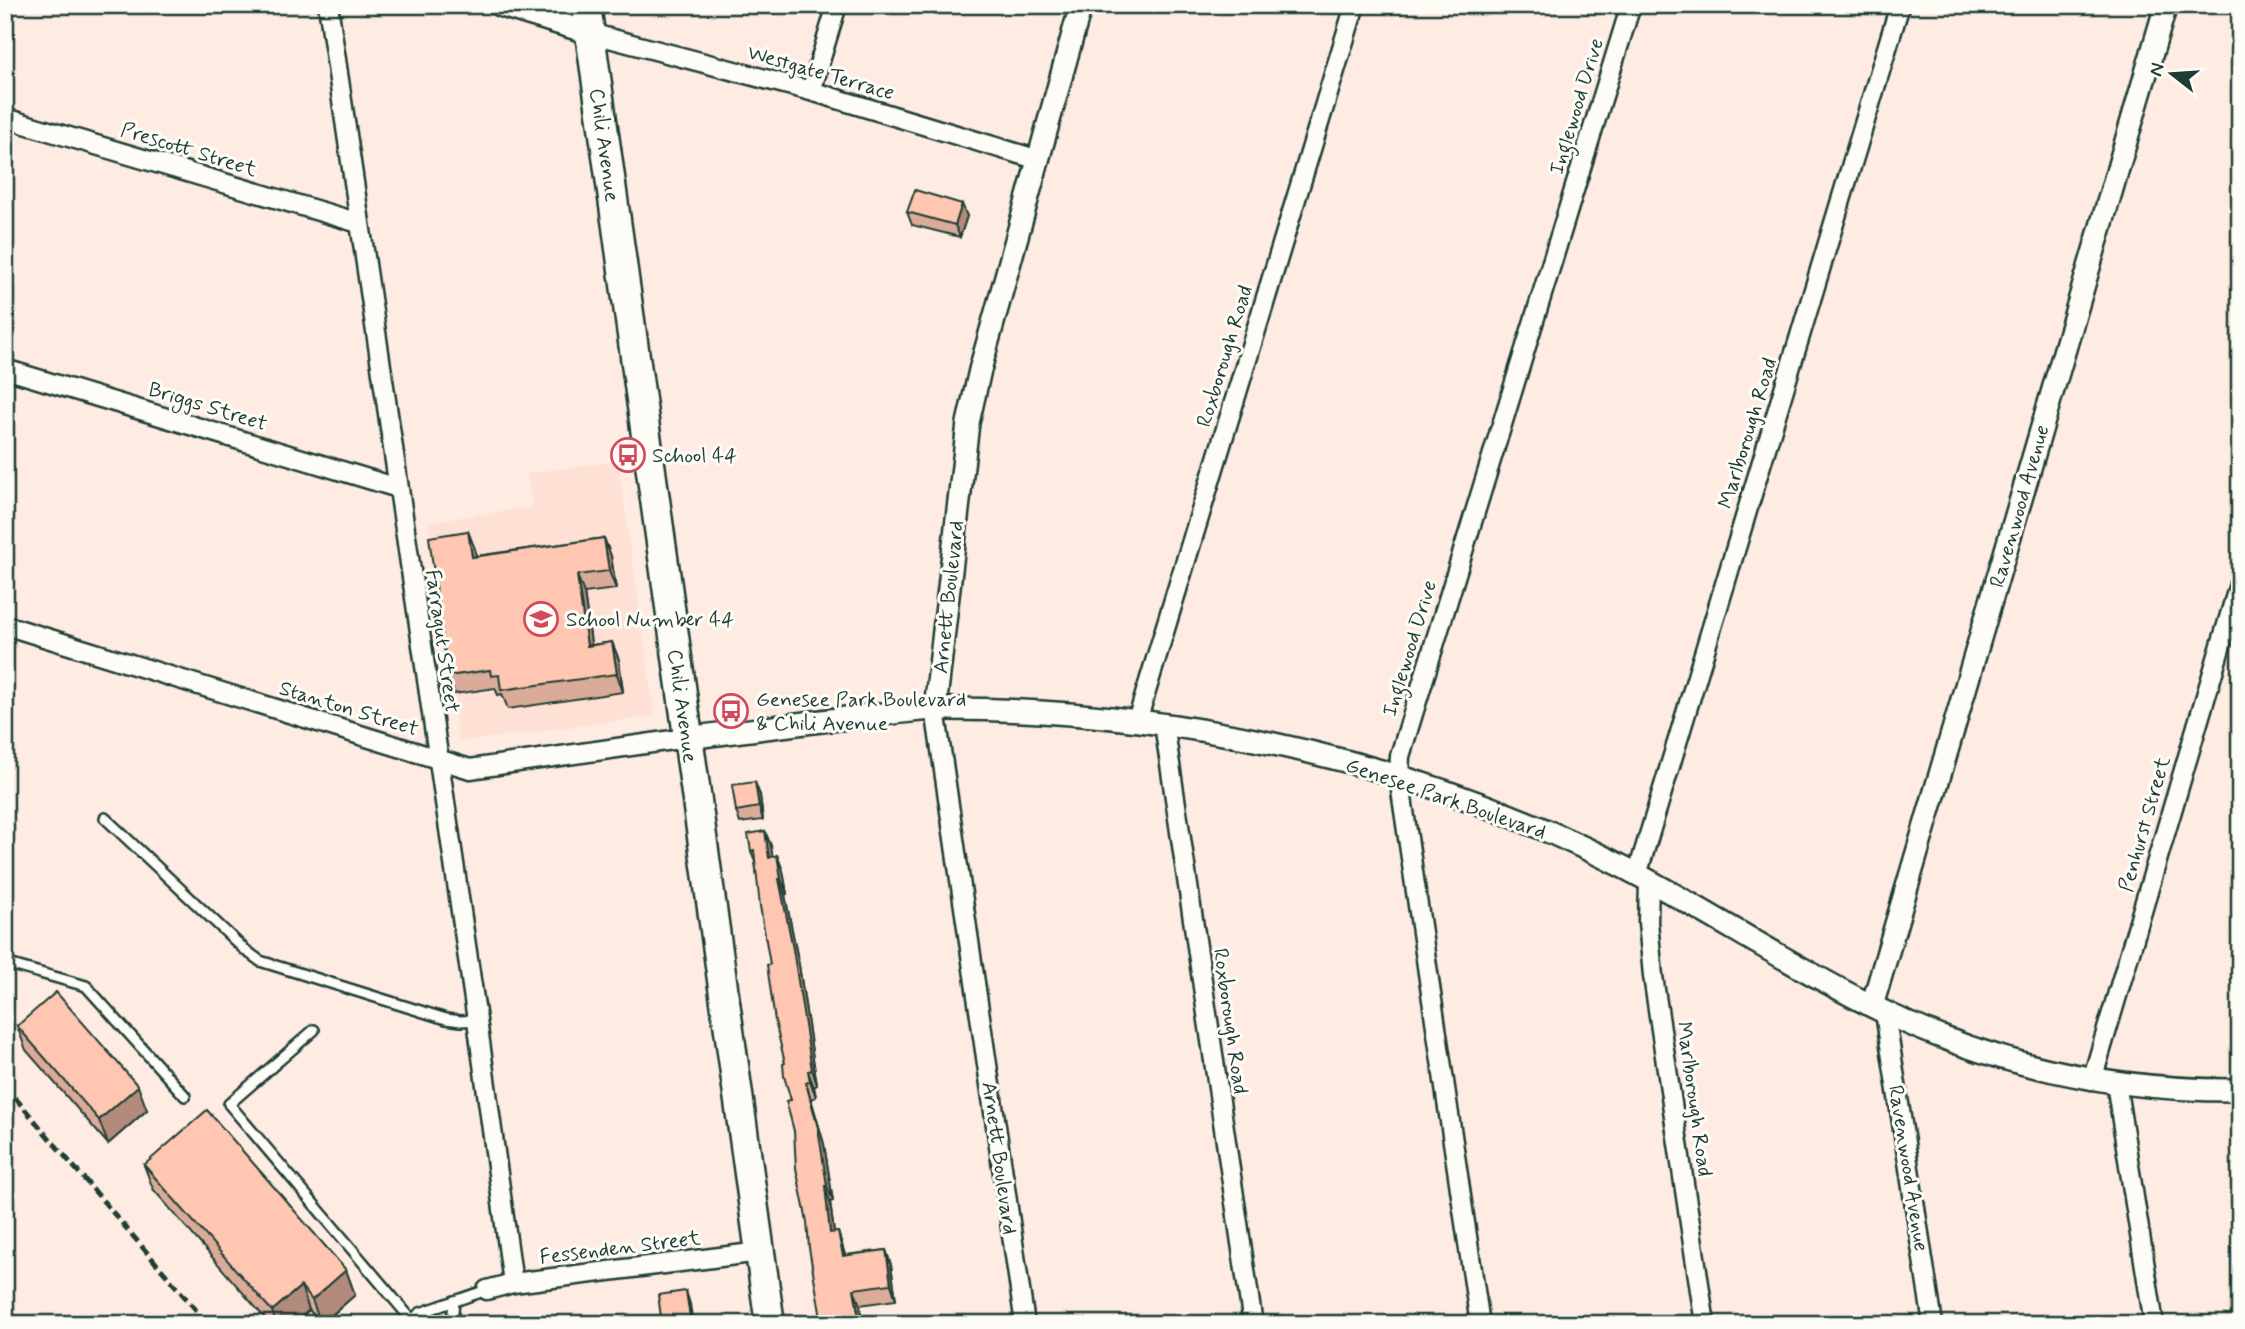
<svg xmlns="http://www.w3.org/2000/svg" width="2245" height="1329" viewBox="0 0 2245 1329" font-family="Mynerve,sans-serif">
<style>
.built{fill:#fee1d4}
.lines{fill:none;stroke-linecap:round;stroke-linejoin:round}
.service-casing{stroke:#1f3d34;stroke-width:14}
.minor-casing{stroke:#1f3d34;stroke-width:23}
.tertiary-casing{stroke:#1f3d34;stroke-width:26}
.primary-casing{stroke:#1f3d34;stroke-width:33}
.service{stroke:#fdfcf7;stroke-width:9}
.minor{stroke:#fdfcf7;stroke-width:18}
.tertiary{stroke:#fdfcf7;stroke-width:21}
.primary{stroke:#fdfcf7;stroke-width:28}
.rail{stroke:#1f3d34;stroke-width:5;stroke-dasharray:10 5;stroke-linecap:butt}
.wall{fill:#dbab99;stroke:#1f3d34;stroke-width:2}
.shaded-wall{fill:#b28b7d;stroke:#1f3d34;stroke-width:2}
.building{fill:#ffc7b2;stroke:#1f3d34;stroke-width:2}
.labels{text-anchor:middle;stroke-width:6;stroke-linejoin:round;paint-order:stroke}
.street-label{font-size:21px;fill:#1f3d34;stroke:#fdfcf7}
.poi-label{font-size:21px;fill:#1f3d34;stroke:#fdfcf7;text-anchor:start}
</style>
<rect width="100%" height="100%" fill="#feece2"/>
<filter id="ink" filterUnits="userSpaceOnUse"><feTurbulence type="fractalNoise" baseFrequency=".0143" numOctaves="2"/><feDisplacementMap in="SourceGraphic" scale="14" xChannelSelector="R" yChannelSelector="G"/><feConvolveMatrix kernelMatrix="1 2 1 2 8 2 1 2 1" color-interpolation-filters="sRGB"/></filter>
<g filter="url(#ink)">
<path class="built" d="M618 461 655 716 459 742 428 522 532 507 527 473Z"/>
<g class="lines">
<g class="service-casing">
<g id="service">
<path d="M105 818 244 949 260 961 446 1019 461 1021 477 1020"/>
<path d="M5 963 86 986 185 1096"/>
<path d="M314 1030 229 1104 411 1319"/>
<path d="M407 1324 420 1313 487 1290"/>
<path d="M452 1324 454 1301"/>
</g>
</g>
<g class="minor-casing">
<g id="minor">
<path d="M328 5 477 1020 513 1283"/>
<path d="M590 33 811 91 1039 160"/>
<path d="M811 91 837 5"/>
<path d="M5 118 359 223"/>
<path d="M5 369 398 488"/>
<path d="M5 625 470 769 687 738"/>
<path d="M935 709 1025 1324"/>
<path d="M1137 721 1355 5"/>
<path d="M1164 724 1253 1324"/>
<path d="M1637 875 1900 5"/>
<path d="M1649 881 1648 922 1653 976 1705 1324"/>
<path d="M1885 1013 1933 1324"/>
<path d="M2092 1080 2240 581"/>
<path d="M2116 1083 2154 1324"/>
<path d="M487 1290 513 1283 760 1252"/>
<path d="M1480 1324 1399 777 1400 756 1631 5"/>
</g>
</g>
<g class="tertiary-casing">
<g id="tertiary">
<path d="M499 5 590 33"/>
<path d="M935 709 968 423 980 370 1081 5"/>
<path d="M687 738C752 730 816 721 882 714 900 713 920 709 939 709 1159 708 1390 755 1589 850 1688 897 1778 960 1876 1008 1990 1065 2113 1091 2240 1090"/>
<path d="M1872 1006 2166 5"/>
</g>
</g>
<g class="primary-casing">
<path id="primary" d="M586 5 770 1324"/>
</g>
<use href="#service" class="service"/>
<use href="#minor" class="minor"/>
<use href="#tertiary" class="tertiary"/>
<use href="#primary" class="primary"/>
<path class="rail" d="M5 1086 208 1324"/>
</g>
<g class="wall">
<path d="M907 212 967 216 960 237 912 225Z"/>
<path d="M604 538 611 556 616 589 584 593 591 645 612 642 619 660 623 692 508 709 502 694 498 695 495 688 455 694 448 676 475 549 476 556Z"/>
<path d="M760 795 763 820 740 823 736 811Z"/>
<path d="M765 831 771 846 772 857 777 855 783 871 787 894 785 895 799 965 817 1085 814 1087 816 1097 811 1099 824 1144 833 1201 830 1202 834 1233 838 1232 845 1255 886 1250 891 1265 896 1300 860 1305 807 1222 791 1100 755 862 751 851Z"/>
<path d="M17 1026 147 1110 108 1144 26 1050Z"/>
<path d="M144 1165 346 1270 355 1295 322 1324 309 1310 294 1324H270L153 1189Z"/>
</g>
<g class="shaded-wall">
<path d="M962 204 967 216 960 237 955 225Z"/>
<path d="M468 531 475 549 478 575 472 557Z"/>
<path d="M604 538 611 556 616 589 609 571Z"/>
<path d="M577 575 584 593 594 664 587 646Z"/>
<path d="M612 642 619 660 623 692 617 674Z"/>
<path d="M755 782 760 795 763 820 759 807Z"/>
<path d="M765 831 771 846 775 873 769 858Z"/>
<path d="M777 855 783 871 787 894 781 879Z"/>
<path d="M779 879 785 895 799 965 817 1085 812 1070Z"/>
<path d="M808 1071 814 1087 816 1097 810 1081Z"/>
<path d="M806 1083 811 1099 824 1144 833 1201 827 1186Z"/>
<path d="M138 1086 147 1110 108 1144 99 1120Z"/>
<path d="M825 1186 830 1202 836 1249 830 1233Z"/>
<path d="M838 1232 843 1248 849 1271 843 1256Z"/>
<path d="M886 1250 891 1265 896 1300 891 1284Z"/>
<path d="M346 1270 355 1295 321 1324 312 1300Z"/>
<path d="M301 1286 309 1310 294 1324H276L272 1311Z"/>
<path d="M854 1289 860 1305 863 1324H860Z"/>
<path d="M686 1291 690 1304 693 1324H691Z"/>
</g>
<g class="building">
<path d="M915 190 962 204 955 225 907 212Z"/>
<path d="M468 531 472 557 604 538 609 571 577 575 587 646 612 642 617 674 501 690 499 675 491 676 490 670 448 676 429 537Z"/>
<path d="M755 782 759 807 736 811 732 785Z"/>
<path d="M765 831 769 858 777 855 781 879H779L793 949 812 1070 808 1071 810 1081 806 1083 818 1128 827 1186H825L830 1233 838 1232 843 1256 886 1250 891 1284 854 1289 860 1324H822L809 1248 807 1222 796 1168 794 1131 786 1101 791 1100 784 1076 783 1064 785 1063 775 1021 767 965 770 964 760 906 754 850 751 851 748 834Z"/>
<path d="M56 992 138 1086 99 1120 17 1026Z"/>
<path d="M207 1110 346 1270 312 1300 301 1286 272 1311 144 1165Z"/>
<path d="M686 1291 691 1324H662L658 1295Z"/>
</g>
</g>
<defs>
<g id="bus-ring" transform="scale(1.75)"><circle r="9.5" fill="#fdfcf7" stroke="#d1495b" stroke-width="1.5"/><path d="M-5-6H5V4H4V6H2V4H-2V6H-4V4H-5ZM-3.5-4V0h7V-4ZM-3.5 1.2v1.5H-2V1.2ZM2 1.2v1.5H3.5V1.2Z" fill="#d1495b"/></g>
<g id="school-ring" transform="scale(1.75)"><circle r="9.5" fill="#fdfcf7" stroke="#d1495b" stroke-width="1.5"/><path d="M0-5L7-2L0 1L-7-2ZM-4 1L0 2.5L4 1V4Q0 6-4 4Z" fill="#d1495b"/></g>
</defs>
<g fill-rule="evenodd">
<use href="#bus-ring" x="628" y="455"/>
<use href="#school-ring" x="541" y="619"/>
<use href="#bus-ring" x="731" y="711"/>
</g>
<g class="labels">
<g class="street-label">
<text transform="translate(821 72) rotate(16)" y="7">Westgate Terrace</text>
<text transform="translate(1576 106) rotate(-73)" y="7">Inglewood Drive</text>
<text transform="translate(605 145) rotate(82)" y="7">Chili Avenue</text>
<text transform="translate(189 149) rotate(17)" y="7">Prescott Street</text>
<text transform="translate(1224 356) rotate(-73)" y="7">Roxborough Road</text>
<text transform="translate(208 406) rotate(17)" y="7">Briggs Street</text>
<text transform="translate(1747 433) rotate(-73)" y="7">Marlborough Road</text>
<text transform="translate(2019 506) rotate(-74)" y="7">Ravenwood Avenue</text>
<text transform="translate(948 597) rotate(-84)" y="7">Arnett Boulevard</text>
<text transform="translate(443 641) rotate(82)" y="7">Farragut Street</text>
<text transform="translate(1409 648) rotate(-73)" y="7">Inglewood Drive</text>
<text transform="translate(683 706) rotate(82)" y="7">Chili Avenue</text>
<text transform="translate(349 708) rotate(17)" y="7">Stanton Street</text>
<text transform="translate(1446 798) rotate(19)" y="7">Genesee Park Boulevard</text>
<text transform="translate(2144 824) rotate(-74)" y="7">Penhurst Street</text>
<text transform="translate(1231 1021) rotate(82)" y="7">Roxborough Road</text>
<text transform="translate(1695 1099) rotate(82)" y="7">Marlborough Road</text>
<text transform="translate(1000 1158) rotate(82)" y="7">Arnett Boulevard</text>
<text transform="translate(1909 1168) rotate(81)" y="7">Ravenwood Avenue</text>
<text transform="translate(620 1247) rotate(-7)" y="7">Fessenden Street</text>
</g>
<g class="poi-label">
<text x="652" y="462">School 44</text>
<text x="566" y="626">School Number 44</text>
<text x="756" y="706">Genesee Park Boulevard<tspan x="756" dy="24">&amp; Chili Avenue</tspan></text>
</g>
</g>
<rect width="2245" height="1329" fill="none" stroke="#fdfcf7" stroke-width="28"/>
<rect x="14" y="14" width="2217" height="1301" fill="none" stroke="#1f3d34" stroke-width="2.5" filter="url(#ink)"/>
<g transform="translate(2172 74) rotate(287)" stroke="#fdfcf7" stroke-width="5" paint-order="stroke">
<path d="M0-5L12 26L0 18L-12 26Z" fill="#1f3d34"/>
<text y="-10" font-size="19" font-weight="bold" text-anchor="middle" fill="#1f3d34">N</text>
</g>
</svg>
